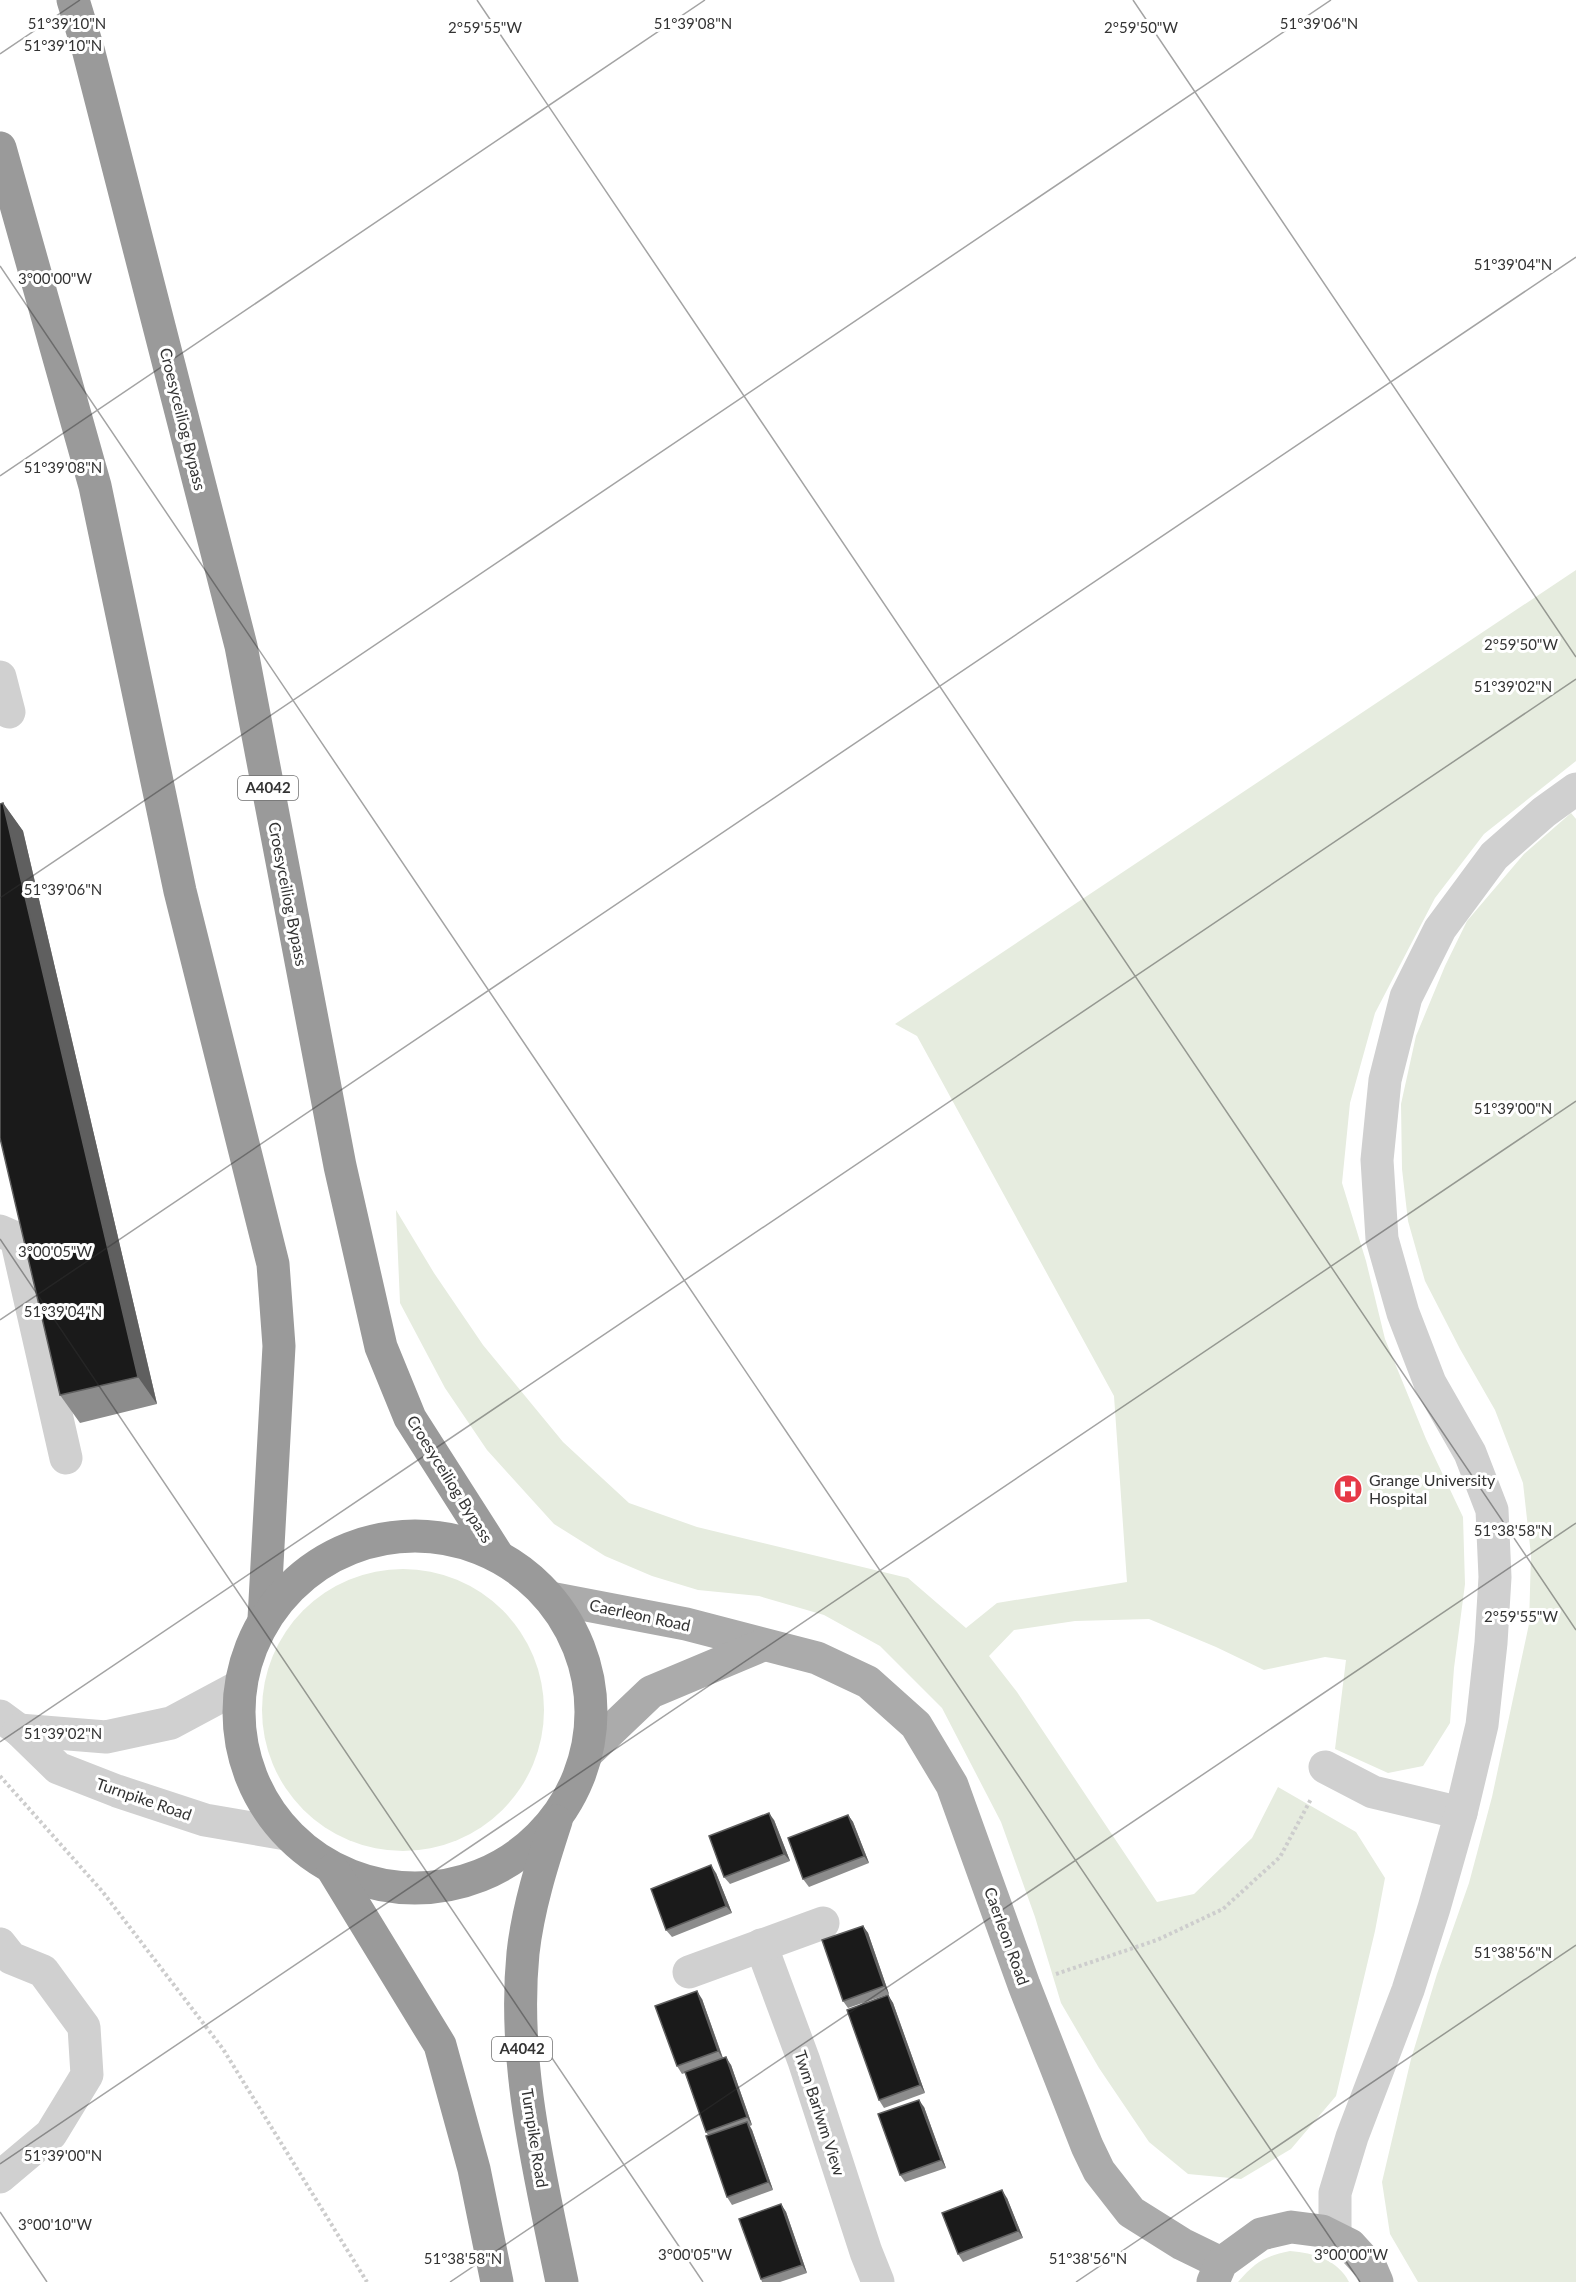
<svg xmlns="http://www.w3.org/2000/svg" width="1576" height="2282" viewBox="0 0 1576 2282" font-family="Lato,sans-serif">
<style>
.green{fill:#e6ecdf}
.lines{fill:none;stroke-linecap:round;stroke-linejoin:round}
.path{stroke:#cdcdcd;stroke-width:4;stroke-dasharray:3 3;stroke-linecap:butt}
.minor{stroke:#d0d0d0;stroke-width:33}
.major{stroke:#ababab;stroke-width:33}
.highway{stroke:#9a9a9a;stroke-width:33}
.wall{fill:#8c8c8c}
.shaded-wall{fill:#5f5f5f}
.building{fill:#1a1a1a;stroke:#5f5f5f;stroke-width:1.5}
.ticks{fill:none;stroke:#333;stroke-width:1.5;stroke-opacity:0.45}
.labels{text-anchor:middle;stroke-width:6;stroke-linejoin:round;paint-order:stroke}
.shield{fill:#fff;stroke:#707070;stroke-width:1.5}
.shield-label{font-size:15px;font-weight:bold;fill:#333}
.street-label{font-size:16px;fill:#333;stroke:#fff}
.poi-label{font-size:16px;fill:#333;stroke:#fff;text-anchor:start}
.ticks-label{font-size:15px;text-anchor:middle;fill:#333;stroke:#fff;stroke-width:6;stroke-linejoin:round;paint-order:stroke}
</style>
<rect width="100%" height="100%" fill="#fff"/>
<g class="green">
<path d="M1576 570V761L1484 834 1435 898 1375 1013 1350 1103 1342 1183 1366 1261 1385 1339 1426 1439 1463 1517 1465 1584 1454 1668 1450 1723 1423 1766 1388 1773 1335 1749 1346 1660 1325 1657 1264 1670 1216 1647 1149 1619 1075 1621 1014 1630 989 1656 1017 1692 1157 1902 1194 1894 1252 1838 1278 1787 1356 1832 1385 1878 1375 1931 1336 2096 1291 2149 1241 2179 1188 2174 1149 2142 1099 2068 1061 2003 1035 1917 1001 1822 942 1708 880 1646 824 1615 759 1596 698 1590 652 1576 605 1556 554 1524 487 1450 445 1388 400 1303 396 1210 434 1273 483 1345 563 1442 629 1503 697 1527 908 1578 966 1628 997 1603 1127 1582 1114 1396 917 1036 895 1024Z"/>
<path d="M1571 813 1576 819V2282H1418L1390 2234 1382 2182 1411 2059 1437 1974 1469 1883 1492 1797 1529 1624 1531 1555 1523 1483 1495 1410 1460 1349 1425 1281 1408 1221 1402 1169 1401 1104 1416 1036 1445 966 1467 921 1524 854Z"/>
<circle cx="403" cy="1710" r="141"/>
<path d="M1290 2251C1314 2253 1338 2260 1349 2282H1238C1255 2262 1265 2256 1290 2251Z"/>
</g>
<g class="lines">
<g class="path">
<path d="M0 1776 102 1891 223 2049 367 2282"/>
<path d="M1056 1974 1157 1940 1223 1909 1280 1857 1311 1799"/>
</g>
<g class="minor">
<path d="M0 677 9 712"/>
<path d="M0 1231 16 1238 66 1458"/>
<path d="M0 1716 19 1730 58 1768 117 1791 205 1820 286 1834"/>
<path d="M19 1730 106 1737 171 1723 240 1686"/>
<path d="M1325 1767 1373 1792 1461 1813"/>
<path d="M0 1944 11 1958 43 1971 84 2027 87 2075 51 2134 0 2177"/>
<path d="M761 1945 804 2061 866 2252 878 2282"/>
<path d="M689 1972 823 1923"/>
<path d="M1335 2238V2193L1352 2137 1408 1990 1434 1908 1461 1813 1482 1725 1491 1643 1495 1577 1492 1510 1470 1453 1430 1383 1403 1313 1382 1239 1377 1160 1385 1080 1406 997 1440 929 1494 856 1544 812 1576 789"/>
</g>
<g class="major">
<path d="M550 1598 686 1624 817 1658 868 1682 916 1725 952 1785 1024 1985 1087 2146 1099 2171 1131 2212 1182 2244 1221 2263"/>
<path d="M588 1752 651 1692 763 1645"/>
<path d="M1213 2282 1221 2263 1261 2234 1291 2227 1322 2231 1350 2245 1371 2268 1377 2282"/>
</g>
<g class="highway">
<path d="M73 0 88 49 241 646 340 1166 381 1347 410 1418 498 1556"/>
<path d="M0 148 95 486 180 891 273 1264 279 1346 264 1619"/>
<circle cx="415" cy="1712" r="176"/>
<path d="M556 1821C542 1864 528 1908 523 1953 512 2064 540 2174 562 2282"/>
<path d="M333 1870 440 2045 474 2169 497 2282"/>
</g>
</g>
<g class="wall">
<path d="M3 803 23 831 157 1404 80 1423 60 1395Z"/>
<path d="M848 1815 853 1822 869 1863 809 1887 803 1879Z"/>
<path d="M774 1820 790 1861 730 1884 724 1877Z"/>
<path d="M716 1873 732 1913 672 1937 666 1930Z"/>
<path d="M863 1926 868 1933 889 1994 848 2008 843 2001Z"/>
<path d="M888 1995 893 2003 925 2093 884 2108 879 2100Z"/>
<path d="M702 1999 723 2058 731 2065 752 2125 750 2126 752 2130 773 2190 732 2205 727 2197 708 2135 706 2132 685 2073 682 2074 677 2066Z"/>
<path d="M924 2107 946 2168 905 2182 900 2175Z"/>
<path d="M1007 2198 1023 2238 963 2262 958 2254Z"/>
<path d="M781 2204 786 2212 807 2273 780 2282H762L761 2279Z"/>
</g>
<g class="shaded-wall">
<path d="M3 803 23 831 157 1404 138 1377Z"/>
<path d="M769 1813 774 1820 790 1861 784 1854Z"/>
<path d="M848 1815 853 1822 869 1863 864 1856Z"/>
<path d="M711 1865 716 1873 732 1913 726 1906Z"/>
<path d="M863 1926 868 1933 889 1994 884 1986Z"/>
<path d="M697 1991 702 1999 723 2059 718 2051Z"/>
<path d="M888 1995 893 2003 925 2093 920 2085Z"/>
<path d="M726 2057 731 2065 752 2125 747 2117Z"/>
<path d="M919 2100 924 2107 946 2168 941 2160Z"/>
<path d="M747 2122 752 2130 773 2190 768 2182Z"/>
<path d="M1002 2190 1007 2198 1023 2238 1018 2231Z"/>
<path d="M781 2204 786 2212 807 2273 802 2265Z"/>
</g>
<g class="building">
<path d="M3 803 138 1377 60 1395 0 1138V804Z"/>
<path d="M769 1813 784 1854 724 1877 709 1836Z"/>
<path d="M848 1815 864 1856 803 1879 788 1838Z"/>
<path d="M711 1865 726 1906 666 1930 651 1889Z"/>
<path d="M863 1926 884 1986 843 2001 822 1940Z"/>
<path d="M697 1991 718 2051 677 2066 655 2006Z"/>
<path d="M888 1995 920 2085 879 2100 847 2010Z"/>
<path d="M726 2057 747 2117 706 2132 685 2072Z"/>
<path d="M919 2100 941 2160 900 2175 878 2114Z"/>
<path d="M747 2122 768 2182 727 2197 706 2136Z"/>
<path d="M1002 2190 1018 2231 958 2254 942 2213Z"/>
<path d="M781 2204 802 2265 761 2279 739 2219Z"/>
</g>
<path class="ticks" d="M477 0 1576 1630M1133 0 1576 657M0 54 80 0M0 266 1360 2282M0 476 705 0M0 898 1331 0M0 1239 703 2282M0 1320 1576 257M0 1742 1576 679M0 2164 1576 1101M0 2212 47 2282M450 2282 1576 1523M1076 2282 1576 1945"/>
<defs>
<g id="hospital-disc" transform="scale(1.5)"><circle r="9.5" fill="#e63946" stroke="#fff"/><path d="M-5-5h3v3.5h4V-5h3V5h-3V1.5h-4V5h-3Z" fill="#fff"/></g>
</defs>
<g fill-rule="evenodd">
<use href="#hospital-disc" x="1348" y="1489"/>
</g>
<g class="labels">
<g class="shield">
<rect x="238" y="776" width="60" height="24" rx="4.5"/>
<rect x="492" y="2037" width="60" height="24" rx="4.5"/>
</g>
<g class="shield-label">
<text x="268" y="793">A4042</text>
<text x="522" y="2054">A4042</text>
</g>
<g class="street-label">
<text transform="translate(183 419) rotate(76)" y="6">Croesyceiliog Bypass</text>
<text transform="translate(288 894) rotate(79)" y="6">Croesyceiliog Bypass</text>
<text transform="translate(450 1479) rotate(58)" y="6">Croesyceiliog Bypass</text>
<text transform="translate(640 1615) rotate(12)" y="6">Caerleon Road</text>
<text transform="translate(144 1799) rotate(19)" y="6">Turnpike Road</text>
<text transform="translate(1007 1936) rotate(70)" y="6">Caerleon Road</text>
<text transform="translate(820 2113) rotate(72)" y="6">Twm Barlwm View</text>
<text transform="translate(535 2138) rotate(81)" y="6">Turnpike Road</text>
</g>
<g class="poi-label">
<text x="1369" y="1486">Grange University<tspan x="1369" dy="18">Hospital</tspan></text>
</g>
</g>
<g class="ticks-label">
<text x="67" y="29">51°39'10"N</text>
<text x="693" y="29">51°39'08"N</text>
<text x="1319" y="29">51°39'06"N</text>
<text x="485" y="33">2°59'55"W</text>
<text x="1141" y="33">2°59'50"W</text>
<text x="63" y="51">51°39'10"N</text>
<text x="1513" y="270">51°39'04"N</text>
<text x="55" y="284">3°00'00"W</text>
<text x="63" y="473">51°39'08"N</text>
<text x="1521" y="650">2°59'50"W</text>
<text x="1513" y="692">51°39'02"N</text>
<text x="63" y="895">51°39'06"N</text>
<text x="1513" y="1114">51°39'00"N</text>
<text x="55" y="1257">3°00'05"W</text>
<text x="63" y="1317">51°39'04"N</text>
<text x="1513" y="1536">51°38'58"N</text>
<text x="1521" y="1622">2°59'55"W</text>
<text x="63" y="1739">51°39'02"N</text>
<text x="1513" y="1958">51°38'56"N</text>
<text x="63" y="2161">51°39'00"N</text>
<text x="55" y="2230">3°00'10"W</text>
<text x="695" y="2260">3°00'05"W</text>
<text x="1351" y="2260">3°00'00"W</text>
<text x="463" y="2264">51°38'58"N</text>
<text x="1088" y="2264">51°38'56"N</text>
</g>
</svg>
